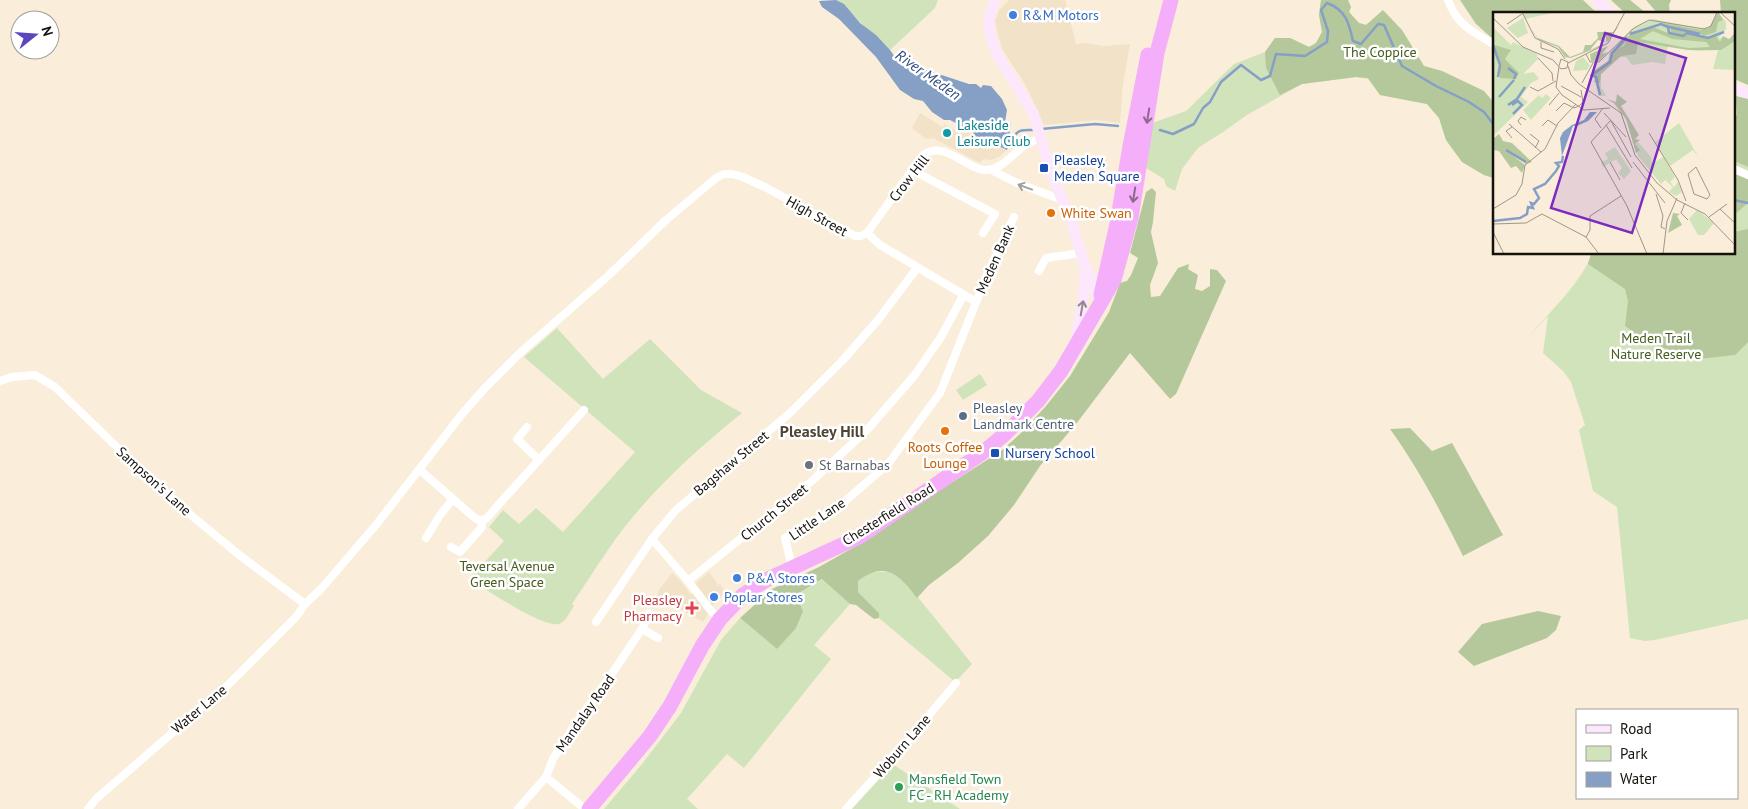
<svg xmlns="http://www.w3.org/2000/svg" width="1748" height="809" viewBox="0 0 1748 809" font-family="'PT Sans',sans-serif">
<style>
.built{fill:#f2e2c8}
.green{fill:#d1e3ba}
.forest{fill:#b5c89c}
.water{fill:#869fc5}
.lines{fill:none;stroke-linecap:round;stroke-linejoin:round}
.stream{stroke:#869fc5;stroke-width:2.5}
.street{stroke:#fff;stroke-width:8}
.secondary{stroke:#fce7fd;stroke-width:11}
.highway{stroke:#f5aef9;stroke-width:15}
.oneway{stroke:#90678e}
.oneway2{stroke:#a1a09d}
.oneway3{stroke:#948790}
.shop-dot{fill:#3f7fe0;stroke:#fff;stroke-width:2}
.culture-dot{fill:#0f9aa8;stroke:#fff;stroke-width:2}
.transit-dot{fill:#1a4fb4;stroke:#fff;stroke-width:2}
.food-dot{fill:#e8710a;stroke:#fff;stroke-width:2}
.service-dot{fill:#5c6f8a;stroke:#fff;stroke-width:2}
.worship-dot{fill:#6b7280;stroke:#fff;stroke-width:2}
.health-dot{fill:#e0444e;stroke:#fff;stroke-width:2}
.leisure-dot{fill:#2e9e5b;stroke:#fff;stroke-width:2}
.labels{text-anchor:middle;stroke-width:5;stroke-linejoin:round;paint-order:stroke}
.shop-label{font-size:14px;fill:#366cbe;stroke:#fff;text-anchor:start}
.park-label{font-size:14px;fill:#465d1e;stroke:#fff}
.culture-label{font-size:14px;fill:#0d838f;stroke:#fff;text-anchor:start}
.transit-label{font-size:14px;fill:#164399;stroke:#fff;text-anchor:start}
.street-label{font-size:14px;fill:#15110b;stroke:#fff}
.food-label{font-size:14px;fill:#c56008;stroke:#fff;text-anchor:start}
.service-label{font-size:14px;fill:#4e5e75;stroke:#fff;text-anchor:start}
.worship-label{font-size:14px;fill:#5b616d;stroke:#fff;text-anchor:start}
.health-label{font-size:14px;fill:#be3a42;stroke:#fff;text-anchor:end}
.leisure-label{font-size:14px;fill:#27864d;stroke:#fff;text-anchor:start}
.water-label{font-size:15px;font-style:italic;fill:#2d4d81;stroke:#fff}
.quarter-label{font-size:16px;font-weight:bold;fill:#4e4435;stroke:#fff}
.inset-river{fill:none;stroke:#869fc5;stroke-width:2.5}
.inset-road{fill:none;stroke:#9e9688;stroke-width:1}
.view{fill:#7b2cbf;fill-opacity:0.15;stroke:#7b2cbf;stroke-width:2.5}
.inset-edge{fill:none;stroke:#15110b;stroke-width:2.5}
</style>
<rect width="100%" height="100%" fill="#faeedb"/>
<g class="built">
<path d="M1009 0H1065L1076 44 1085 43 1103 46 1130 44 1123 84 1120 123 1096 120 1044 125 1025 84 1002 49 998 35 995 20 999 10Z"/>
<path d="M920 113 943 127 944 124 960 133 963 128 973 132 987 145H999L1007 150 999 157 991 160 983 159 980 163 933 138 926 139 912 128Z"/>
<path d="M709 572 718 585 720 584 726 592 714 604 703 622 657 596 659 590 672 573 679 579 691 595 697 582Z"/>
</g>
<g class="green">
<path d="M836 0H938L935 8 890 50C880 40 869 32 860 22 851 14 846 5 836 0Z"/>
<path d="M1321 0H1348L1351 7 1349 12 1359 23 1366 25 1374 19 1402 30 1424 66 1442 71 1484 91 1494 103V178L1484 175 1462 162 1446 140 1439 118 1427 104 1380 95 1368 79 1356 77 1302 84 1247 115 1223 132 1198 148 1182 169 1175 191 1166 186 1164 179 1146 168 1152 123 1186 111 1234 64 1265 52 1275 38H1290L1309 47 1316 43 1322 32 1319 15Z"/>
<path d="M1734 161 1748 167V619L1655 640 1645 641 1630 638 1617 507 1593 491 1579 430 1585 425 1571 382 1563 371 1543 353 1548 316 1528 337C1545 317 1586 278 1591 254H1734Z"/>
<path d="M557 328 603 379 650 339 701 390 742 413C696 450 652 490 617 537 601 559 587 582 572 604L574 606C570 611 566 622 559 624 542 628 486 589 469 579L504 541 489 527 503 510 519 524 536 508 563 532 635 452 524 357Z"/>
<path d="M980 374 987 385 963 400 956 390Z"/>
<path d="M870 572H893L904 580 972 664 959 678 954 681 879 618V613L858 592 857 581Z"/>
<path d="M823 579 850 604 814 645 831 659 744 768 727 754 687 799 698 809H604L642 764 681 713 721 640 740 618 777 649 803 611 796 595Z"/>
<path d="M893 764 894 765 960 809H852Z"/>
</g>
<g class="forest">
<path d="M1321 0H1348L1351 7 1349 12 1359 23 1366 25 1383 10 1402 30 1424 66 1442 71 1484 91 1494 103V178L1484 175 1462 162 1446 140 1439 118 1427 104 1380 95 1368 78 1356 77 1302 84 1280 95 1266 68 1265 52 1275 38H1290L1309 47 1316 43 1322 32 1319 15Z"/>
<path d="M1460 0H1583L1598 14H1494V40L1476 24Z"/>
<path d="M1611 0H1630L1646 13 1626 14Z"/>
<path d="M1646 0H1671L1669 5 1670 14H1658Z"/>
<path d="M1720 0H1748V85L1734 79V14H1721Z"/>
<path d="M1736 96 1748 99V167L1734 161V117L1737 115Z"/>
<path d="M1734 173 1748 179V203L1735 214Z"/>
<path d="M1152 188 1156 192 1153 222 1151 232 1158 263 1150 285 1151 297 1160 296 1178 268 1189 264 1188 269 1198 275 1195 289 1202 291 1210 286V269L1217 270 1226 281 1176 394 1170 399 1130 353 1076 424 1040 466 1014 505 988 536 958 563 929 585 917 598C900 575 885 560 858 581V592L879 613V618L874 619 856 605 850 604 822 579 796 595 803 611 796 628 777 649 740 618 772 589 819 567 872 537 912 508 1001 451 1021 433 1046 406 1070 376 1109 312 1120 283 1127 281 1131 275 1138 258 1130 253 1146 192Z"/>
<path d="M1748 229V342L1735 355 1698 359 1648 343 1625 326 1628 301 1625 289 1588 264 1591 254H1734V232Z"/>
<path d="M1410 428 1432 451 1452 443 1503 535 1463 556C1441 512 1419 469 1390 429Z"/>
<path d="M1538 611 1561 616 1556 630 1547 638 1474 666 1458 652 1482 624Z"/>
</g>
<path class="water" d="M836 0 844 4 860 23 876 35 890 50 895 57 905 63 969 84H976L981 88 983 85 991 86 1002 99 1007 110 1005 122 1011 124 1009 136 1013 139 1007 150C996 143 978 147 973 132L950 120H944L932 112 923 101 914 99 900 90 876 57 839 19 822 7 819 1Z"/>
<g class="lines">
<g class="stream">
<path d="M1041 129 1095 124 1118 126"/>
<path d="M1160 130 1173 134 1194 124 1203 108 1210 102 1221 82 1241 65 1261 80 1270 76 1276 54 1305 56 1327 42 1328 31 1321 10 1327 3C1346 10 1349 23 1353 41L1361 44 1378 24 1384 25 1402 66 1436 86 1469 102 1484 112 1494 125"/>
<path d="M1011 138 1013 139C1017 128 1025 130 1035 130"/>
<path d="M1734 200 1748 203"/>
</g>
<g class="street">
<path d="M1448 0C1457 25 1472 32 1494 44"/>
<path d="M1734 169 1748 175"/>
<path d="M991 170 1017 183 1057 198 1061 197"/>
<path d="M914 171 995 214 983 233"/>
<path d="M867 233 880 245 976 302"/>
<path d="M1039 271 1046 258 1081 253"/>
<path d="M0 381 12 377 35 375 55 387 126 456 192 516 238 554 305 604"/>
<path d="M527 427 517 439 539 460"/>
<path d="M420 470 476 519 481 520"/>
<path d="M426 538 440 515 453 499"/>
<path d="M652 539 688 581 712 612 720 619"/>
<path d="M451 547 460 552 482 527 481 520 486 519 492 512 584 410"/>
<path d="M792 567 785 538 837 508 888 464 940 393 988 272 1014 217"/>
<path d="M688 581 813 480 867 430 914 376 941 337 963 296"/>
<path d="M596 622 652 539 675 511 790 413 842 361 878 320 917 268"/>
<path d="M642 629 658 638"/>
<path d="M546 777 585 809"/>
<path d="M88 809 97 798 229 684 296 617 305 604 321 589 376 525 462 414 485 388 521 352 608 276 666 220 716 178 724 174H732L743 177 765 187 855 236H861L867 233 923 155C945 140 963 167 984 170 1001 171 1011 155 1024 146 1029 142 1035 140 1041 138"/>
<path d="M518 809 546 777 553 759 576 723 611 675 642 629 649 613"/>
<path d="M846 809 899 751 956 683"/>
</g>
<g class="secondary">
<path d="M995 0 990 14 989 28 992 41 997 54 1033 113 1052 175 1073 226 1085 267 1091 277 1099 302"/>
<path d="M1597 0 1612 14"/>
<path d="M1734 89 1748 93"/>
<path d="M1076 339 1083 300 1085 268"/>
</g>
<g class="highway">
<path d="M1101 295 1117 224 1130 146 1148 55"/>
<path d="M589 809 650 736 670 706 702 646 720 619 743 595 768 579 859 537 982 453 1004 435 1038 401 1061 371 1114 280 1131 218 1157 53 1171 0"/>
</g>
</g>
<defs><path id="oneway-shaft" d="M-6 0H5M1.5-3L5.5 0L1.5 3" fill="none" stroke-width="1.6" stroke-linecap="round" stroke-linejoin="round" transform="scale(1.25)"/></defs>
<g class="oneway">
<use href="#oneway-shaft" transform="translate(1148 116) rotate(99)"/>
<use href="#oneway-shaft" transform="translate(1134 195) rotate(99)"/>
</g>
<use class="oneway2" href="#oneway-shaft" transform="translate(1025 187) rotate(-160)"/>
<use class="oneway3" href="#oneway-shaft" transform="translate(1082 308) rotate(-80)"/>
<g class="shop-dot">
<circle cx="1013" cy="15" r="5"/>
<circle cx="737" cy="578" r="5"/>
<circle cx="714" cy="597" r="5"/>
</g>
<circle class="culture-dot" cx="947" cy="133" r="5"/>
<g class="transit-dot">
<rect x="1039" y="163" width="10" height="10" rx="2.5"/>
<rect x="990" y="448" width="10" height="10" rx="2.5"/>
</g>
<g class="food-dot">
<circle cx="1051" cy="213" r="5"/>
<circle cx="945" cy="431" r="5"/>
</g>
<circle class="service-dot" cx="963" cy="416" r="5"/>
<circle class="worship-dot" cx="809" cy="465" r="5"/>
<path class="health-dot" d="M689.5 600.5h5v5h5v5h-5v5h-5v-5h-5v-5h5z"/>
<circle class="leisure-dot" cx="899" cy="787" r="5"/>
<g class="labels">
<g class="shop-label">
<text x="1023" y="20">R&amp;M Motors</text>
<text x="747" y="583">P&amp;A Stores</text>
<text x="724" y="602">Poplar Stores</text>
</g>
<g class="park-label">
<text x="1380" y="57">The Coppice</text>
<text x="1656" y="343">Meden Trail<tspan x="1656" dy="16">Nature Reserve</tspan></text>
<text x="507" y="571">Teversal Avenue<tspan x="507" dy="16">Green Space</tspan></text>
</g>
<g class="culture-label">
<text x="957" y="130">Lakeside<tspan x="957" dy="16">Leisure Club</tspan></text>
</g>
<g class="transit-label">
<text x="1054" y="165">Pleasley,<tspan x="1054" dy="16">Meden Square</tspan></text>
<text x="1005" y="458">Nursery School</text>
</g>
<g class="street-label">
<text transform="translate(909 178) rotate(-52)" y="5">Crow Hill</text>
<text transform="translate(817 216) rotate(29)" y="5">High Street</text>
<text transform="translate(995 259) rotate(-66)" y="5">Meden Bank</text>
<text transform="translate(731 463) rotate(-40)" y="5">Bagshaw Street</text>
<text transform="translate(154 481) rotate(42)" y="5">Sampson's Lane</text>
<text transform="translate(774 512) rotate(-39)" y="5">Church Street</text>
<text transform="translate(888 514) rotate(-32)" y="5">Chesterfield Road</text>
<text transform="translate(817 519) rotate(-34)" y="5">Little Lane</text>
<text transform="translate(199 709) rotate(-40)" y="5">Water Lane</text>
<text transform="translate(585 713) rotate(-55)" y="5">Mandalay Road</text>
<text transform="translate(902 746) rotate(-49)" y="5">Woburn Lane</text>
</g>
<g class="food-label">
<text x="1061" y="218">White Swan</text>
<text x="945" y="452" text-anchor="middle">Roots Coffee<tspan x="945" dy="16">Lounge</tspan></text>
</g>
<g class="service-label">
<text x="973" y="413">Pleasley<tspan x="973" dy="16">Landmark Centre</tspan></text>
</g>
<g class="worship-label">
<text x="819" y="470">St Barnabas</text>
</g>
<g class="health-label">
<text x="682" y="605">Pleasley<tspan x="682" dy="16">Pharmacy</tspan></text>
</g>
<g class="leisure-label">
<text x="909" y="784">Mansfield Town<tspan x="909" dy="16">FC - RH Academy</tspan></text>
</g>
<g class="water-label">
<text transform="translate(928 75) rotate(35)" y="5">River Meden</text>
</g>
<g class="quarter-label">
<text x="822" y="437">Pleasley Hill</text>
</g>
</g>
<g transform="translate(1493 12)">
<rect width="242" height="242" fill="#faeedb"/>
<path d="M64 0 32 7 29 1 35 0ZM225 0 233 10V17L225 27 230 25 237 29 242 23V58L220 57 225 38 204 39 175 34 172 52 159 50 139 53 133 45H127L108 62V75L113 84H106L99 61 115 49 116 41 138 17 160 7 206 16 217 15ZM30 6 35 21 25 26 14 16ZM0 15 18 33 20 30 44 42 45 47 30 62 41 60 46 67 38 71 28 85 35 90 0 124ZM90 45 97 53 94 58 80 59 83 49ZM53 82 58 86 38 108 30 98 46 83 49 86ZM186 111 206 146 200 138 177 154 162 130ZM145 130 158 145 159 152 170 145 182 165 177 170 181 175 185 170 189 180 183 184 176 180 180 175 172 168 168 172 145 144 142 132ZM122 135 138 159 131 167 125 161 129 156 123 147 110 155 108 150 115 147 112 141ZM204 198 221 211 211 223H205L196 207Z" fill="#d1e3ba"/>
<path d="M225 0 230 8 225 10 223 20 211 24 206 21 205 25 223 24 227 30 230 24 236 27 242 21V29L228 38H195L145 30 143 42 128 44 108 62 107 71 101 70 103 66 99 64 102 58 115 49 131 25 133 29 127 36 131 34 138 19 140 22 160 15 177 22 178 17 170 11 208 18 216 16ZM160 19 179 27 213 30 217 35 195 36 147 27ZM34 12 45 26 66 34 77 45 90 40 92 33H98L105 26 104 20H120L126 14 115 29 113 30V25L109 23 112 30 105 28 97 38 110 32 109 34 78 46 72 45 65 35 46 28ZM1 33 18 38 12 47 26 61 23 67 7 66V53ZM115 34 109 42 115 40 106 49H98L97 42ZM124 82 134 90 128 94 146 123 142 127 147 128 142 132 147 138 143 141 133 107 121 91 113 87 123 90ZM6 122 10 129 19 131 39 150 33 152 18 142 32 153 29 161 23 154 18 156 6 139 0 138V127ZM180 201 187 202 184 204 189 213 175 221Z" fill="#b5c89c" fill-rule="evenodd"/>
<path d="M97 100H104L95 109 84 114H80L69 144 67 126 70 120 79 113 91 108Z" fill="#869fc5"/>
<path class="inset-river" d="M176 15 207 22M137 22 168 12 175 15 176 21 190 24 194 21 215 26 231 20M0 33 7 53 5 65M15 56 23 62 21 67M107 83 103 65 99 63 117 50 119 41 134 25M6 85 21 68M15 93 24 87 32 75M19 93 25 89 29 93 20 102M13 138 33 150M0 209 27 206 34 202 35 195 40 196 38 191 41 192 46 186 41 177 52 172 63 159 66 154 63 151 69 150 70 144"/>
<path class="inset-road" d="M29 0 42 26 65 37 72 47M227 0 243 15M0 6 30 35 60 48 68 57 74 56 75 50 68 47 66 54M14 12 29 2M48 30V36L61 40M93 42 97 50H106L141 16 156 8 211 17 218 14 224 0M45 46 59 61 60 69M75 51 115 31 132 0M75 54 78 63 86 72 128 101 142 143 164 171 184 188M66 55 63 75 69 83 91 98 117 96M89 71 100 51M68 74 88 85M37 75 45 79 63 69M56 93 66 81M63 99 71 91 81 96 86 94 90 90 88 78M111 101 133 125M118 108 98 130 134 194 154 242M118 109 138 145M16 112 48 140M28 113 25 109 28 105 33 108M113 113 139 156M49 114 55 108 64 114M19 115 13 119 19 126M108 116 102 107 110 96M156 121 185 168 193 189M37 122 46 129 42 136M117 150 127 168M140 150 172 191M203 155 217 183 214 187 201 182 195 162ZM163 182 170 204 168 215 172 217M184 188 212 202 243 234M192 191 188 201 195 208M0 197 23 183 29 172 32 153 52 137 65 111 83 92M227 197 243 212M216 205 234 192M0 212 33 211 49 202 93 225 106 242M0 220 11 242M93 225 97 218V204L128 184M170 242 174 209 184 186"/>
<path class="view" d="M112 21 193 46 139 221 58 196Z"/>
<rect width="242" height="242" class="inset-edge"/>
</g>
<rect x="1576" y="709" width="162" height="90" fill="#ffffff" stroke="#a1a09d"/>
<rect x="1586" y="725" width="25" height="8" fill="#fce7fd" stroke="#a1a09d"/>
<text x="1620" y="734" font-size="15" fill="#15110b">Road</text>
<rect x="1586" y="746" width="25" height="15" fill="#d1e3ba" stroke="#a1a09d"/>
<text x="1620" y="759" font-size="15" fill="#15110b">Park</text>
<rect x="1586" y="772" width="25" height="15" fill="#869fc5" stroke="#a1a09d"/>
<text x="1620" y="784" font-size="15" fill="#15110b">Water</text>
<g transform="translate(35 35) rotate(73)"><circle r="24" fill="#ffffff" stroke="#a1a09d"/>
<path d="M0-4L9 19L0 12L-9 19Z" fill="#5d45bd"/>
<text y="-8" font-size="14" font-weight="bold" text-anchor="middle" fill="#15110b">N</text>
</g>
</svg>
